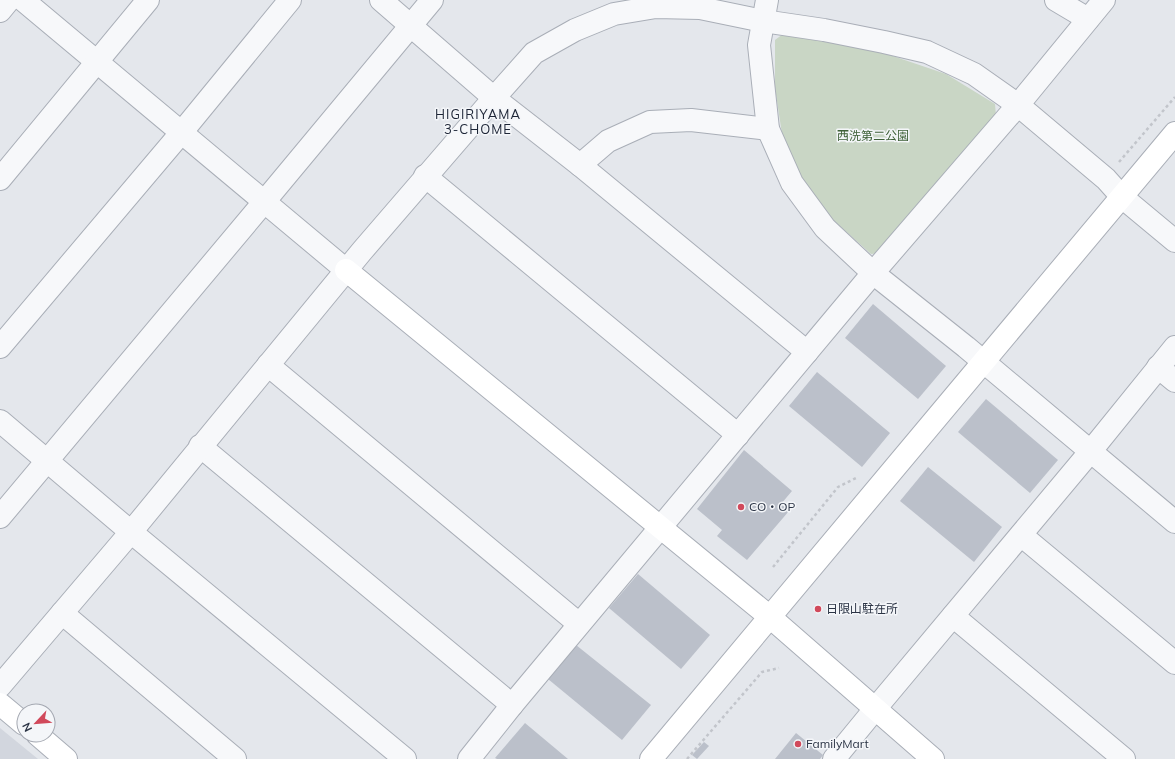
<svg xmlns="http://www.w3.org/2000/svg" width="1175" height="759" viewBox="0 0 1175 759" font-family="Mulish,'Noto Sans JP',sans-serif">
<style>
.built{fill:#d2d6de}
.green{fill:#c9d6c5}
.building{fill:#bbc0ca}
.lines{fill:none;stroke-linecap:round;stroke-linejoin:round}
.street-casing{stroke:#a9aeb7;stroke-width:24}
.secondary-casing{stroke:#a9aeb7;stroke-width:24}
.path{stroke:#c2c5cb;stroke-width:2.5;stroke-dasharray:3 3;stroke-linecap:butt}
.street{stroke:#f7f8fa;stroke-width:22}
.secondary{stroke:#fff;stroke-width:22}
.poi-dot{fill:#d1495b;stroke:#f4f6f9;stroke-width:1.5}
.labels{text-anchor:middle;stroke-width:3;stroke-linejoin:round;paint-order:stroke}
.park-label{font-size:12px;fill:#3f6138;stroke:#f4f6f9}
.poi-label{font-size:12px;fill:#2b3445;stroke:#f4f6f9;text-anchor:start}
.neighbourhood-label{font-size:13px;letter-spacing:1px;fill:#1d2536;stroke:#f4f6f9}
</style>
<rect width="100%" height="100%" fill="#e4e7ec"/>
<path class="built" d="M0 728 38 759H0Z"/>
<path class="green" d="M783 34 884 53 946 74 995 104 996 116 883 253 871 254 831 218 800 176 782 134 775 88V40Z"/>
<g class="building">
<path d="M873 304 946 366 918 399 845 338Z"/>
<path d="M817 372 890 433 862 467 789 406Z"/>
<path d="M986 399 1058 460 1030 493 958 432Z"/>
<path d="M744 450 792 491 781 504 789 511 747 560 717 536 722 530 697 509Z"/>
<path d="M928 467 1002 527 974 562 900 501Z"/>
<path d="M638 574 710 635 681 669 609 608Z"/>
<path d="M576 645 651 705 622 740 548 679Z"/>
<path d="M525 723 568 759H497L495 758Z"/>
<path d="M796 733 823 755 820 759H775Z"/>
<path d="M704 742 709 746 697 759 692 755Z"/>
</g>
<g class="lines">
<g class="street-casing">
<g id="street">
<path d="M23 0 346 270"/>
<path d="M381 0 494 98 580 165 807 352"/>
<path d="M767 0 759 45 768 129 792 183 825 228 873 273 966 347 1175 522"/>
<path d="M1056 0 1088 19"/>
<path d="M0 11 9 0"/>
<path d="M580 165 608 141 650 122 691 120 768 129"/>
<path d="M425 176 738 435"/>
<path d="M0 179 148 0"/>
<path d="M0 347 181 133 290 0"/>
<path d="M268 365 579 624"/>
<path d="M1158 367 1175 381"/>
<path d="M0 421 131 532 405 759"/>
<path d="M200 446 512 705"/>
<path d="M0 517 264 202 432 0"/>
<path d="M1021 535 1175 663"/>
<path d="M62 613 235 759"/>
<path d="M953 616 1124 759"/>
<path d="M0 686 131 532 362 251 494 98 534 53 575 30 614 14 656 7 700 8 763 21 824 30 884 42 927 52 974 74 1018 105 1106 179 1122 197 1175 241"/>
<path d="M469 759 512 705 873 273 1018 105 1104 0"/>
<path d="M834 759 875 709 1090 452 1175 347"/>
</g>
</g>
<g class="secondary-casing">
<g id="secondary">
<path d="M346 270 770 617 933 759"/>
<path d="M0 704 24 724"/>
<path d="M38 735 66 759"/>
<path d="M651 759 1175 133"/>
</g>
</g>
<g class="path">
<path d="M1119 162 1175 97"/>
<path d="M773 567 838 487 858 477"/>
<path d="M687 759 762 672 779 668"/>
</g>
<use href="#street" class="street"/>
<use href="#secondary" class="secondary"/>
</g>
<g class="poi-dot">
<circle cx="741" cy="507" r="4"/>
<circle cx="818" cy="609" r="4"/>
<circle cx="798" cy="744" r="4"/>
</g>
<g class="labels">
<g class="park-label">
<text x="873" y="140">西洗第二公園</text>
</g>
<g class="poi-label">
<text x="749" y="511">CO・OP</text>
<text x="826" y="613">日限山駐在所</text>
<text x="806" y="748">FamilyMart</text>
</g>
<g class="neighbourhood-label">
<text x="478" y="119">HIGIRIYAMA<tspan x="478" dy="15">3-CHOME</tspan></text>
</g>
</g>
<g transform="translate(36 723) rotate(244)"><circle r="19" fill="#f4f6f9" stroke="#a4a8b1"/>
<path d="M0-3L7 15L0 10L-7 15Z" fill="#d1495b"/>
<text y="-6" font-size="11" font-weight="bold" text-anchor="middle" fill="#2b3445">N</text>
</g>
</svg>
